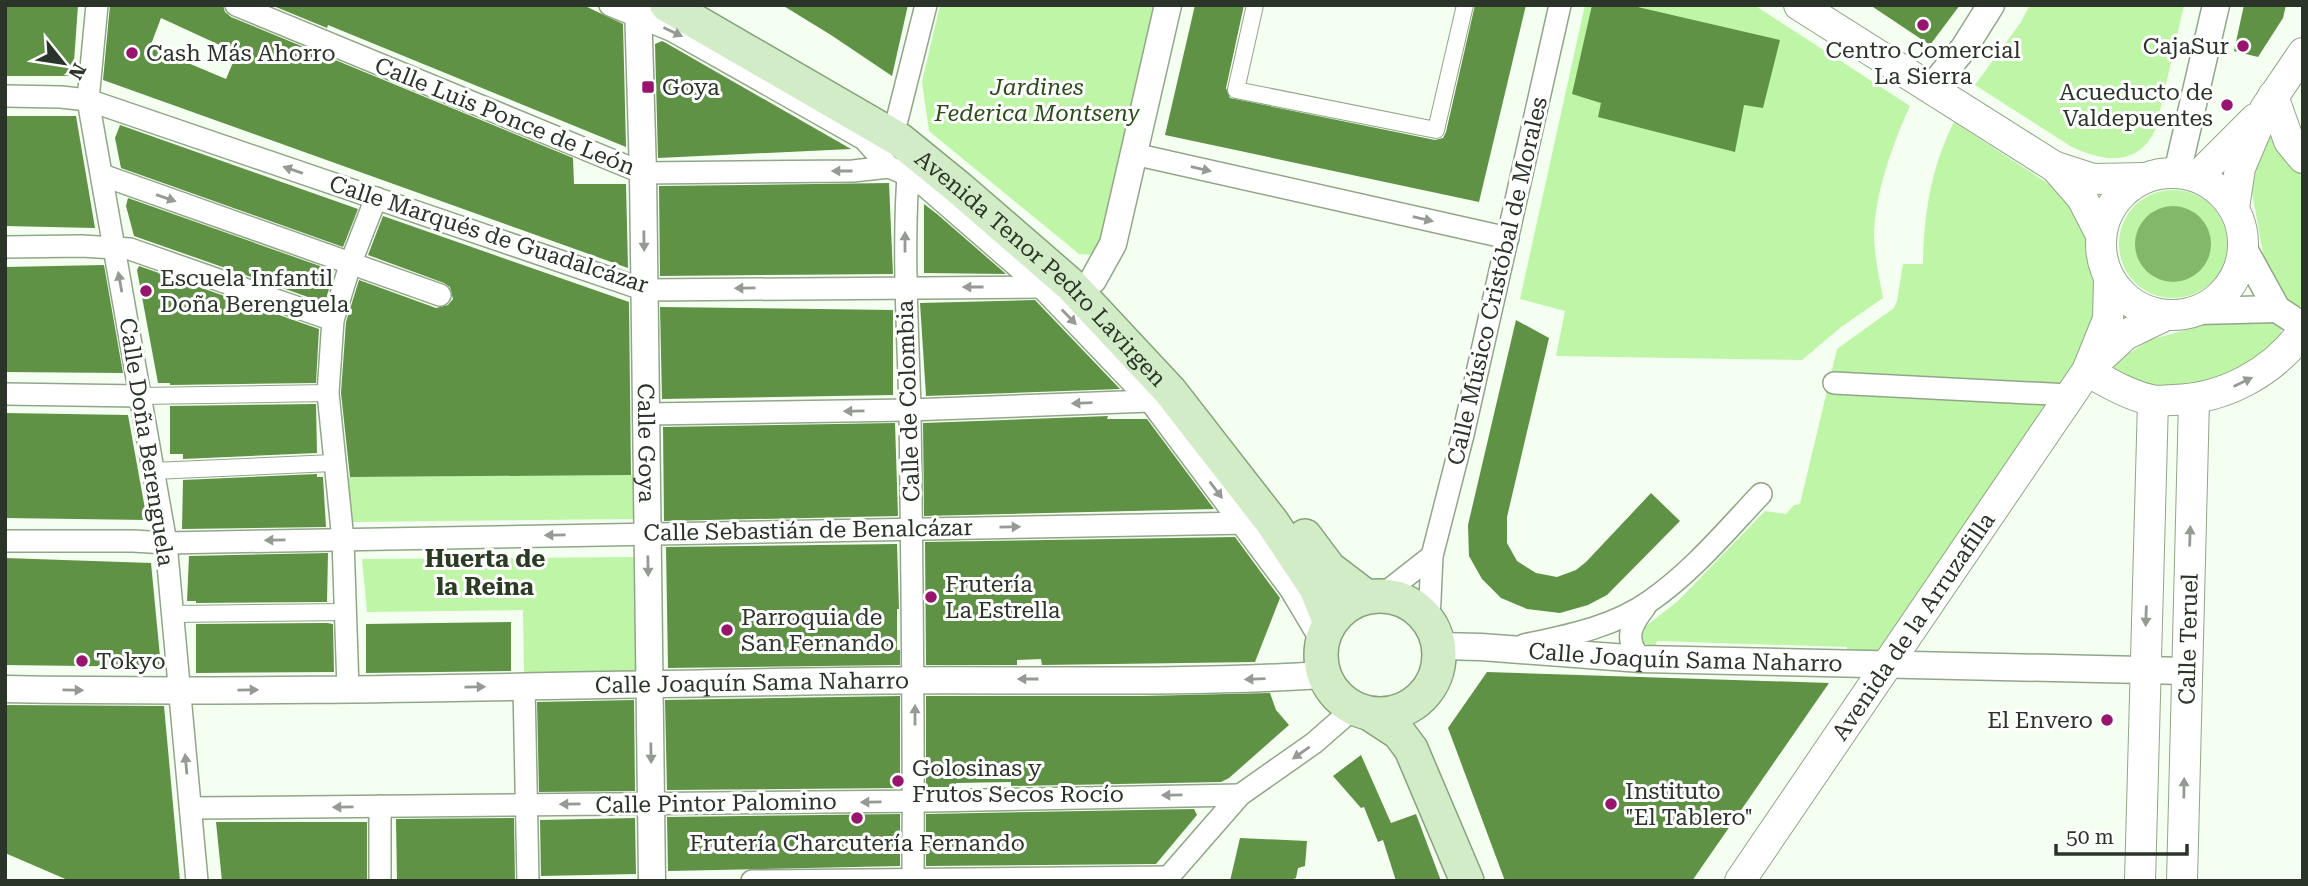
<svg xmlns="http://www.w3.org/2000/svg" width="2308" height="886" viewBox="0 0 2308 886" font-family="'Roboto Serif',serif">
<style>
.green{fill:#bef5a6}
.water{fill:#83b86a}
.building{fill:#5f9245;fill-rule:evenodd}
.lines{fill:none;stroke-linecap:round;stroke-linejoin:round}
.pedestrian-casing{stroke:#91a688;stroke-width:18}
.minor-casing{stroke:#91a688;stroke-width:24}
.tertiary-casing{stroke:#91a688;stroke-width:29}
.secondary-casing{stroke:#91a688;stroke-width:32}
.primary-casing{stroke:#85a378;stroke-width:36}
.pedestrian{stroke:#fff;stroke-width:16}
.minor{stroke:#fff;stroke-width:21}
.tertiary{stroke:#fff;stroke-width:26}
.secondary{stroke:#fff;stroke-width:30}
.primary{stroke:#d3ecc8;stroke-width:33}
.oneway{fill:#959a94}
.poi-dot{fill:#97156c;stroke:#fff;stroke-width:2.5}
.labels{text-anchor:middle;stroke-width:6;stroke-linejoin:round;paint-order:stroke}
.poi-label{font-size:23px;fill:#2b3428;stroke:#fff;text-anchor:start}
.park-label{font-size:23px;font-style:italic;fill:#2a4d17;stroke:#fff}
.street-label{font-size:23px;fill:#2b3428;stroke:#fff}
.neighbourhood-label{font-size:24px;font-weight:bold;fill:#2b3c23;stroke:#fff}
</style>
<rect width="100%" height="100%" fill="#f4fef1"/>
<g class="green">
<path d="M940 5H1155L1105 231 1094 255 1079 254 929 131 922 82Z"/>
<path d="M1585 5H1754L1910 106C1893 143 1874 195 1874 238 1875 258 1879 278 1883 298L1841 327 1802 360 1556 356 1565 311 1520 299Z"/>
<path d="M2030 5H2184L2156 128C2139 167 2104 162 2072 147L1975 85 2021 22Z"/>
<path d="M1954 122 2072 199 2087 221 2085 238 2088 263 2102 291 2095 333 1876 653 1846 654 1847 647 1657 641 1654 649 1643 642 1642 635 1646 626 1678 601 1765 511 1786 514 1794 505 1800 504 1837 349 1894 308 1897 301 1903 264H1923C1924 214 1931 167 1954 122Z"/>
<path d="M2273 128 2303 178V305L2298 307 2288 305 2267 275 2251 187 2262 142Z"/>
<circle cx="2173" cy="244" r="54"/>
<path d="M2225 319 2272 321 2281 327V339L2252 366 2218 383 2158 389 2114 377 2111 365 2150 340Z"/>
<path d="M633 475 634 519 352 522 346 477Z"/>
<path d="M635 557V671L524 673 523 610 367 612 362 559Z"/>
</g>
<circle class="water" cx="2173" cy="244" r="38"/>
<g class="building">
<path d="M5 5H78L73 76H5Z"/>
<path d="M110 5H223L225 12 231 17 573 158 574 184H626L628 268 103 80ZM161 18 237 53 226 79 150 47Z"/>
<path d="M271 5H583L623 24 626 147 328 25 327 28Z"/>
<path d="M782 5H908L892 76 831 35Z"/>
<path d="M1195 5H1244L1226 88 1230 98 1435 140 1443 138 1446 132 1475 5H1526L1479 202 1165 135Z"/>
<path d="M1592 5H1629L1780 40 1763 108 1744 105 1735 152 1598 117 1601 103 1572 94Z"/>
<path d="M1870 5H1960L1930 45Z"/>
<path d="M2244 5H2286L2283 18 2258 57 2234 51Z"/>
<path d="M662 41 666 43 851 149 658 158 655 44Z"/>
<path d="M5 116H76L95 228 5 226Z"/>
<path d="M120 125 358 209 343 247 121 168 115 138Z"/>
<path d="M889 183 893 274 660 276 659 186Z"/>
<path d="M128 198 334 271 325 303 134 236 126 206Z"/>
<path d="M924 204 937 214 1006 274 924 273Z"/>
<path d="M383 216 629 302 631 475 350 477 341 393 346 322 359 280 436 308 448 305 453 299 450 287 444 283 368 255Z"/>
<path d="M104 265 123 373 5 372V267Z"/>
<path d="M139 266 319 329 316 383 170 385V383H158L137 270Z"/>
<path d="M1035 300 1120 389 926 396 920 303Z"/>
<path d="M660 307 893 310V395L662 399Z"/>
<path d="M1516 320 1549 338 1507 517V543L1517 561 1536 573 1557 577 1576 570 1586 562 1651 493 1680 521 1607 595 1588 605 1560 613 1527 609 1501 598 1482 579 1469 556 1468 525Z"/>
<path d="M316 404 317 453 183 459V454H170V406Z"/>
<path d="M5 413 128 415 147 520 5 518Z"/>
<path d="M1108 416 1107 419H1147L1214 509 924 516 923 423Z"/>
<path d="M895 423 898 516 664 521 663 427Z"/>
<path d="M317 474V477H323L326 527 182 529 183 480Z"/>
<path d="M1235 537 1280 598 1255 662 1042 665 1041 659 1017 660V665H926L925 542Z"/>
<path d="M897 544 899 609H897V650H900V665L668 668 666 547Z"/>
<path d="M328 553 327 602 196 603V601H187L189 556Z"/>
<path d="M5 558 151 563 161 667 5 665Z"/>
<path d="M511 622V671L366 673V624Z"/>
<path d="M327 623 333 624 334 672 196 673V624Z"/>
<path d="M1487 672 1829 683 1692 881H1505L1448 728Z"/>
<path d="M1270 693 1276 710 1289 725 1229 778 1221 782 1011 786V782L956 783V787L926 788V696H1143Z"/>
<path d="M900 696V788L667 790 665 700Z"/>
<path d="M634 700 635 791 539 792 537 702Z"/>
<path d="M5 705 164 706 180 881H70L5 853Z"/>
<path d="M1361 755 1391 823 1416 814 1441 881H1396L1383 840 1378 842 1364 807 1361 808 1333 776Z"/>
<path d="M1194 809 1197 815 1156 864 926 866V814Z"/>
<path d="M900 814V866L668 871 667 817Z"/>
<path d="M514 818 515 881H397L396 819Z"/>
<path d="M635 818 636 874 541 876 540 820Z"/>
<path d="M216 822H367V881H222Z"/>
<path d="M1240 838 1307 841 1305 866 1298 868 1296 878 1288 881H1230Z"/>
</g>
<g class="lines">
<g class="pedestrian-casing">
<g id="pedestrian">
<path d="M1255 5 1236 90 1436 130 1465 5"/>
<path d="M140 396 328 393"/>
<path d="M153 471 333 463"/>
<path d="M172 614 346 612"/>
</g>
</g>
<g class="minor-casing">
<g id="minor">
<path d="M97 5 88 100 166 543 197 881"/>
<path d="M236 5 643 173 853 171 889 167 908 175 926 187 1041 287 1150 401 1291 590 1322 642"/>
<path d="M610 5 673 31 864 139 889 167"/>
<path d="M5 96 61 97 88 100 645 290 1048 287"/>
<path d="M897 120 926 5"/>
<path d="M1134 154 1508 238"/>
<path d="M909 162C902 246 908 328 910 412 912 569 914 724 913 881"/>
<path d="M102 175 440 295"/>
<path d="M5 247 82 246 130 249 333 320"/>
<path d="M1834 383 2070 395"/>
<path d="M5 394 140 396"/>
<path d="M647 414 909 410 1150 401 1158 397"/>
<path d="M5 541H133L166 543 1249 523"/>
<path d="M1381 596 1432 556"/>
<path d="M1429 621 1432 556 1463 435 1560 5"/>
<path d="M1524 645C1566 636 1614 627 1650 601 1692 572 1726 531 1761 494"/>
<path d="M1641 659C1623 639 1631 625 1645 607"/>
<path d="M524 686 528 881"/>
<path d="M348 689 343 540 328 393 333 320 351 262 376 198"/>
<path d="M191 808 929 801 1240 795"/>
<path d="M380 881V806"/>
<path d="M752 881 1168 877"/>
<path d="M1165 881 1240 795 1314 743 1353 709"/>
</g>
</g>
<g class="tertiary-casing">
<g id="tertiary">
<path id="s1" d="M638 5 643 173 652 881"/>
<path d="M1930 89 1964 48 1991 5"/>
<path d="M2177 173 2216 5"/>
<path d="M2244 249 2277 309 2303 326"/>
<path d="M1093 280 1113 244 1168 5"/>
<path d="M2198 311 2277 309"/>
<path id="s2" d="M1438 646 1481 647 1641 659 2186 671"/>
<path id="s3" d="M5 689C283 694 562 685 840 681 1001 678 1163 685 1323 675"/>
</g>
</g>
<g class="secondary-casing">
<g id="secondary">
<path d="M1799 5 2055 167 2082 198 2101 235"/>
<path d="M2273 96 2289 141 2303 158"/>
<path d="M2056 167 2093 179 2144 178"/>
<circle cx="2172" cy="244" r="71"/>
<path d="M2197 177 2255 119"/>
<path d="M2234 208 2240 168 2265 109 2303 53"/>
<path d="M2095 363 2125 335 2164 316"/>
<path d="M2087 371C2107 382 2128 395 2151 400 2158 402 2166 400 2173 400 2223 399 2273 373 2303 331"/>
<path id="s4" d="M1740 881 2087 371 2108 319 2109 279"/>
<path d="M2140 881 2153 401"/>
<path id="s5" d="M2182 881 2194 400"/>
</g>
</g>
<g class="primary-casing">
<g id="primary">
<path id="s6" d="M667 5 900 140 959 188 1071 285 1170 391 1272 522 1316 588 1330 623"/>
<path d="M1305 536 1329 568 1367 597"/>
<circle cx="1380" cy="655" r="59"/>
<path d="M1370 714 1399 733 1411 749 1467 881"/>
</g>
</g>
<use href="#pedestrian" class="pedestrian"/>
<use href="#minor" class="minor"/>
<use href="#tertiary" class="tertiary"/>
<use href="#secondary" class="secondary"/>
<use href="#primary" class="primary"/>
</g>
<defs><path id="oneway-solid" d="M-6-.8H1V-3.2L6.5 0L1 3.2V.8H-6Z" transform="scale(1.75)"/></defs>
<g class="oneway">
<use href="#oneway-solid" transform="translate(673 32) rotate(25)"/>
<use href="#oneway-solid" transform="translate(1201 169) rotate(13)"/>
<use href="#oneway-solid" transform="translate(293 170) rotate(-161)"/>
<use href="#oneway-solid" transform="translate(842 171) rotate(180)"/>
<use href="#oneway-solid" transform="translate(166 198) rotate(19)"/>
<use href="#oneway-solid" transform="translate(1423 219) rotate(13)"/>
<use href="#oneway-solid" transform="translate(644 241) rotate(89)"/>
<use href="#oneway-solid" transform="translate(905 242) rotate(-90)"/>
<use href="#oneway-solid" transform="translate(120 282) rotate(-100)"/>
<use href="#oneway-solid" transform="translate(973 287) rotate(-180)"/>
<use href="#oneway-solid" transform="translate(745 288) rotate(179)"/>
<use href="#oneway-solid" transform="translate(1069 317) rotate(46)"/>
<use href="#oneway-solid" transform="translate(2243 382) rotate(-26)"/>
<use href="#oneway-solid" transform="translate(1082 403) rotate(178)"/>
<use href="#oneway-solid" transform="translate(854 411) rotate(179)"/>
<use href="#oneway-solid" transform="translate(1216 490) rotate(53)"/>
<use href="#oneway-solid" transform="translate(1010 527) rotate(-1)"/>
<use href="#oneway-solid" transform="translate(555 535) rotate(179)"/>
<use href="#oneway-solid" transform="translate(2190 536) rotate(-88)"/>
<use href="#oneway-solid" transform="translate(275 540) rotate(179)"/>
<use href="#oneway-solid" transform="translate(648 566) rotate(89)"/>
<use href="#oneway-solid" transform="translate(2146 616) rotate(92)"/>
<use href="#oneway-solid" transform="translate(1028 679) rotate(180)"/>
<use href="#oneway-solid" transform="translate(1255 679) rotate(178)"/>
<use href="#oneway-solid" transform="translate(475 687) rotate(-1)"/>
<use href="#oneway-solid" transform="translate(73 690) rotate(1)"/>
<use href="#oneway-solid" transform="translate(248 690) rotate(-1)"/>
<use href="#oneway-solid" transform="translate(915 715) rotate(-90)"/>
<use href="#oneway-solid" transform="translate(651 753) rotate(89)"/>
<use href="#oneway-solid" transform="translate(1301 753) rotate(145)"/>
<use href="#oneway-solid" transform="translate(186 764) rotate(-95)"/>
<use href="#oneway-solid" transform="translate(2184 788) rotate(-89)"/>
<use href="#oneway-solid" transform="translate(1172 795) rotate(179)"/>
<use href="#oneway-solid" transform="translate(871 802) rotate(179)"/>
<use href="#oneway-solid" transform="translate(570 804) rotate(179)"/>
<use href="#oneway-solid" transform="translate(343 807) rotate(179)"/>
</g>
<g class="poi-dot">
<circle cx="1923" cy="25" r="7"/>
<circle cx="2243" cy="46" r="7"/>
<circle cx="132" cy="53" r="7"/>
<rect x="641" y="80" width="14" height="14" rx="3.5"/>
<circle cx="2227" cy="105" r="7"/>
<circle cx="146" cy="291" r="7"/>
<circle cx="931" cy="597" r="7"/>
<circle cx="727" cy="630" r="7"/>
<circle cx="82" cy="661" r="7"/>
<circle cx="2107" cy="720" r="7"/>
<circle cx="898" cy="781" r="7"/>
<circle cx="1611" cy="804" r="7"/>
<circle cx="857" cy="818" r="7"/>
</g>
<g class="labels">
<g class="poi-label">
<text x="2229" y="54" text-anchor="end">CajaSur</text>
<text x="1923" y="58" text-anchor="middle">Centro Comercial<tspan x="1923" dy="26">La Sierra</tspan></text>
<text x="146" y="61">Cash Más Ahorro</text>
<text x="662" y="95">Goya</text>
<text x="2213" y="100" text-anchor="end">Acueducto de<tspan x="2213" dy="26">Valdepuentes</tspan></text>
<text x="160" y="286">Escuela Infantil<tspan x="160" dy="26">Doña Berenguela</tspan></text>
<text x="945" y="592">Frutería<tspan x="945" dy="26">La Estrella</tspan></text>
<text x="741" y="625">Parroquia de<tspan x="741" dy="26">San Fernando</tspan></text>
<text x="96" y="669">Tokyo</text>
<text x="2093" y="728" text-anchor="end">El Envero</text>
<text x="912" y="776">Golosinas y<tspan x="912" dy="26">Frutos Secos Rocío</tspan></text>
<text x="1625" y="799">Instituto<tspan x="1625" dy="26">"El Tablero"</tspan></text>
<text x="857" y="851" text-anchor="middle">Frutería Charcutería Fernando</text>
</g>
<g class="park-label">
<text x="1037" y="95">Jardines<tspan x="1037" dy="26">Federica Montseny</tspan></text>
</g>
<g class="street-label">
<text transform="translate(505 116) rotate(22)" y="8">Calle Luis Ponce de León</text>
<text transform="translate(489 234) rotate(18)" y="8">Calle Marqués de Guadalcázar</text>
<text dy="8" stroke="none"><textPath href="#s6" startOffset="460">Avenida Tenor Pedro Lavirgen</textPath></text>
<text transform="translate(1497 281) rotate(-77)" y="8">Calle Músico Cristóbal de Morales</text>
<text transform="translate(908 401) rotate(-92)" y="8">Calle de Colombia</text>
<text transform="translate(147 442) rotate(81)" y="8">Calle Doña Berenguela</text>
<text dy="8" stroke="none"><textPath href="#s1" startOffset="438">Calle Goya</textPath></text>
<text transform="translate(808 530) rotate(-1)" y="8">Calle Sebastián de Benalcázar</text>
<text dy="8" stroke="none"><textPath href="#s4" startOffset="308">Avenida de la Arruzafilla</textPath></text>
<text dy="8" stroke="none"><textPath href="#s5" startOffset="242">Calle Teruel</textPath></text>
<text dy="8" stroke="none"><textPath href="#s2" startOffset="248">Calle Joaquín Sama Naharro</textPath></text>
<text dy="8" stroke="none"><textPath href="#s3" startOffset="747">Calle Joaquín Sama Naharro</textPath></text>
<text transform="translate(716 803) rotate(-1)" y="8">Calle Pintor Palomino</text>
</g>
<g class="neighbourhood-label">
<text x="485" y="567">Huerta de<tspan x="485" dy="28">la Reina</tspan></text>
</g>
</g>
<rect width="2308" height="886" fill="none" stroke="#2b3428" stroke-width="14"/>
<g transform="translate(63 63) rotate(120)" stroke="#ffffff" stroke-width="5" paint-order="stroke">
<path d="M0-5L12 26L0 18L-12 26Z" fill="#2b3428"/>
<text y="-10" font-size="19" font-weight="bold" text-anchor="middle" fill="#2b3428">N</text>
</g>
<path d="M2056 844v10h131v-10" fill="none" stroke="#2b3428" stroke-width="3.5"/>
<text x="2066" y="844" font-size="21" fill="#2b3428" stroke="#ffffff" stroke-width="5" paint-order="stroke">50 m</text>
</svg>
